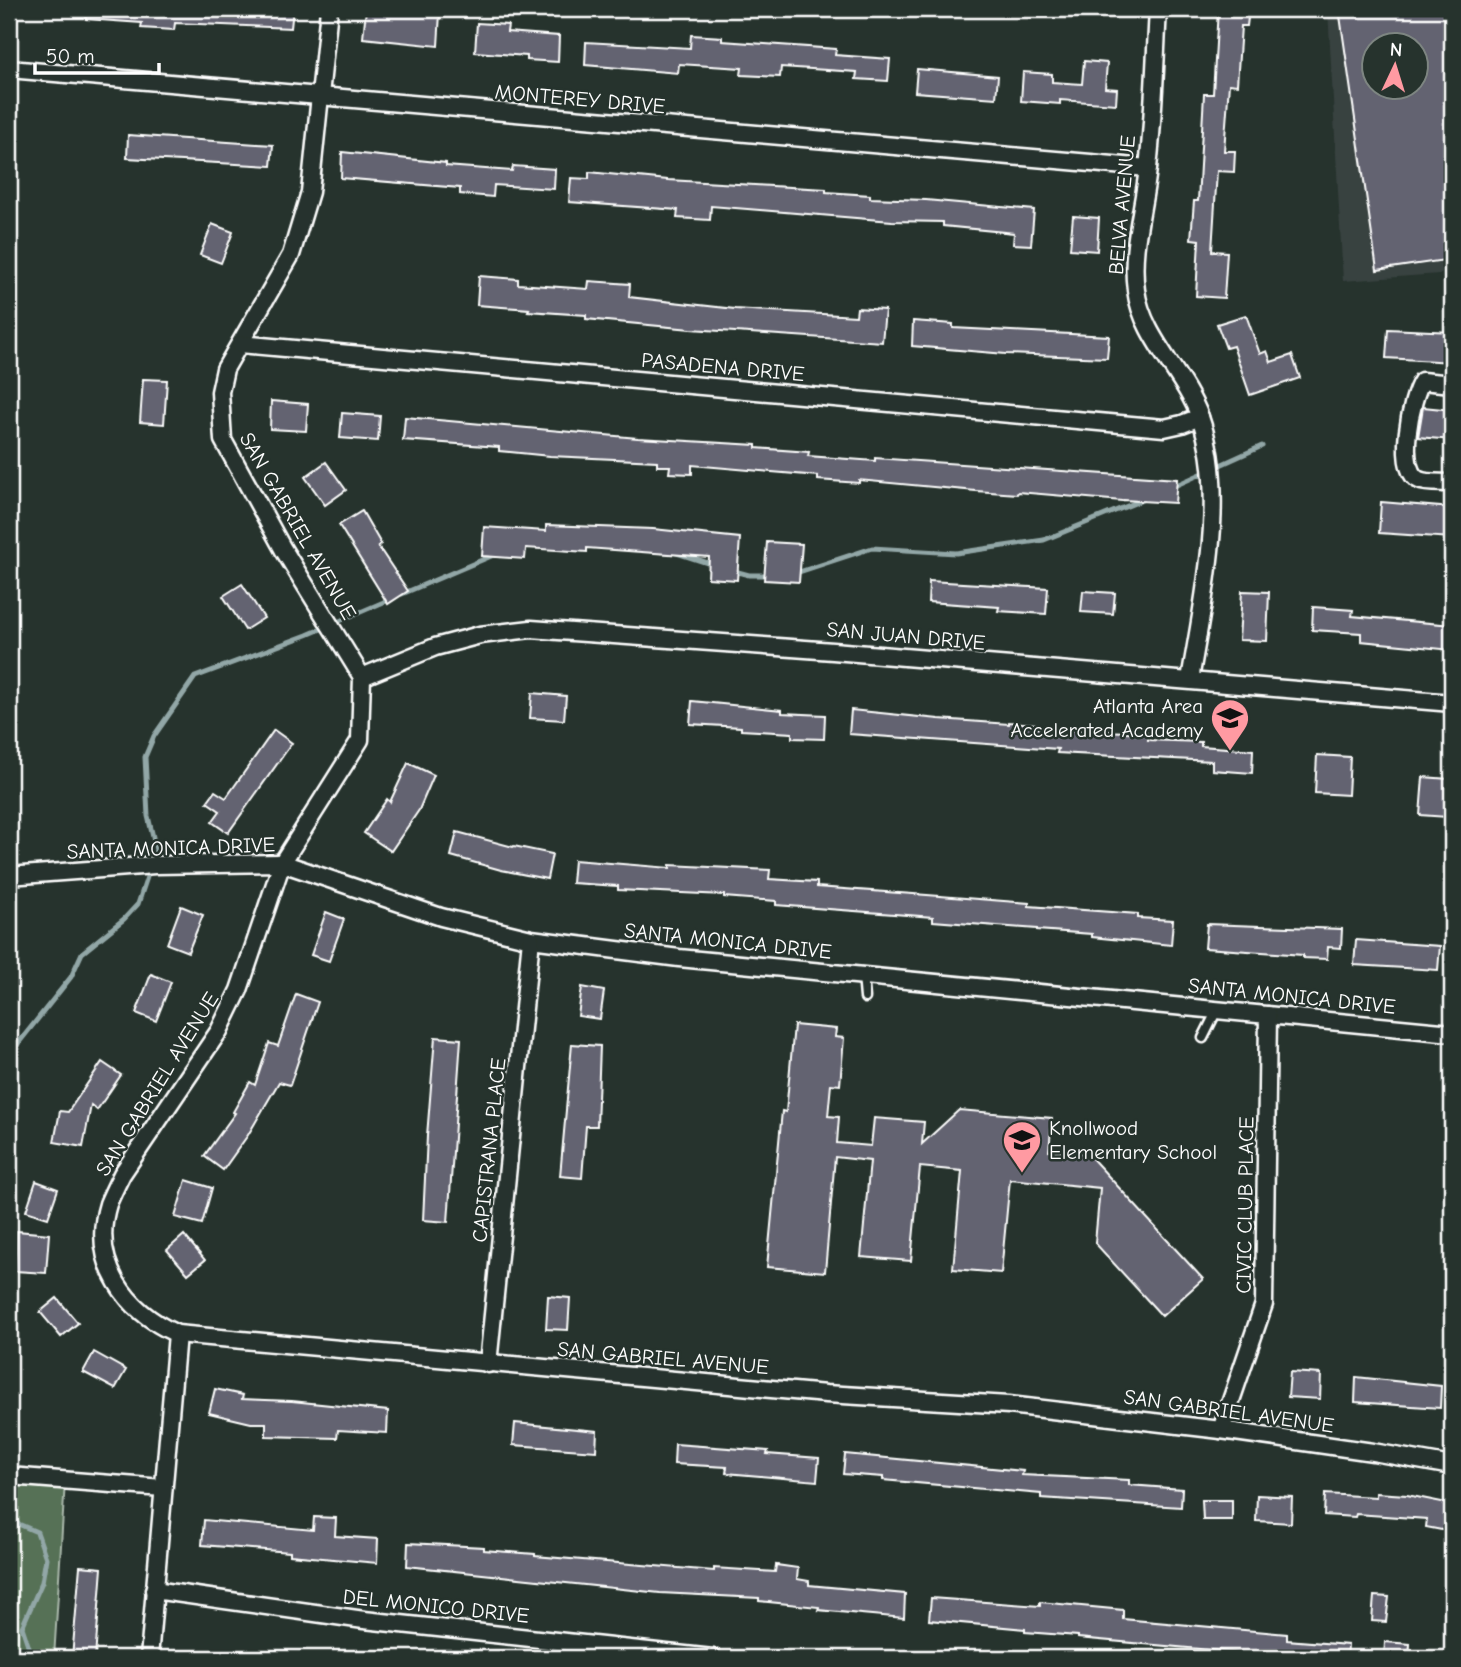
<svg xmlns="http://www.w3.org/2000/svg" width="1461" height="1667" viewBox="0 0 1461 1667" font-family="'Comic Neue',sans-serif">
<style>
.built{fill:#394241;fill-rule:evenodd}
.green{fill:#567157;stroke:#aab8ab;stroke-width:2}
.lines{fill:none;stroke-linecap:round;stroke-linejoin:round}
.stream{stroke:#92a7a7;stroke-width:5}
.building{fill:#646471;stroke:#fff;stroke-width:2;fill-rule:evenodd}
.lane-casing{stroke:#fff;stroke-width:13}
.street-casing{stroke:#fff;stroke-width:21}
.lane{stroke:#26332d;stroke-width:8}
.street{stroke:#26332d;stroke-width:16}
.labels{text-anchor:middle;stroke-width:5;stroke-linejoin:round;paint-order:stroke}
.street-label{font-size:21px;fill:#fff;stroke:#26332d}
.poi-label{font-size:21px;fill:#fff;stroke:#26332d;text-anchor:end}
</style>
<rect width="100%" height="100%" fill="#26332d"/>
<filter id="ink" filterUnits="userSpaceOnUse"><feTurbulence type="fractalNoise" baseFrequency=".0143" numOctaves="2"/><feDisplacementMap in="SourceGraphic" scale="14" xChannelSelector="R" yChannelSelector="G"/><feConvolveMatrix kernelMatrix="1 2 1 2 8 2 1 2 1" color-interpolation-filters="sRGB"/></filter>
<g filter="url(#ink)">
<path class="built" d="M1328 9H1452V273L1343 281ZM1374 46H1416V88H1374Z"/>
<path class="green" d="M9 1473 65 1481 54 1658H9Z"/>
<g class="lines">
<g class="stream">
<path d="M1218 466 1262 446"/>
<path d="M1172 487 1201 474"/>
<path d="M677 553 714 565"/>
<path d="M734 571 749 575H769"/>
<path d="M796 573 872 548 956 553 1044 540 1147 498"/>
<path d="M402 594 496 554"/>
<path d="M9 1055 71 977 82 953 124 919 138 904 156 850 148 816 145 757 154 736 195 677 307 635 393 598"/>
<path d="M9 1515 16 1523 37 1532 46 1558 42 1582 22 1627 28 1645 35 1658"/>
</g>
</g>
<g class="building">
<path d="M86 9H293L291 28 175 23 174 30 141 28 142 23 86 19Z"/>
<path d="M366 9H405V11L440 13 438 46 363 38Z"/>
<path d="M1218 9H1249L1247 26H1241L1237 85 1229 84 1224 151H1235L1234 172 1217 171 1212 251 1227 252 1224 298 1196 296 1199 240 1191 239 1194 201H1198L1204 94H1213Z"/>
<path d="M1339 9H1452V259L1377 270ZM1374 46H1416V88H1374Z"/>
<path d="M477 23 508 25 507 32 559 36 558 62 527 60V56L475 52Z"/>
<path d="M691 35 722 37V41L836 49 835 55 890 59 888 81 856 79 857 72 781 67 780 77 741 75 742 68 679 64 678 73 585 65 586 42 690 48Z"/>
<path d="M1084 61 1107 63 1105 88 1117 89 1116 104 1060 100V104L1021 101 1023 72 1052 74V82L1082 84Z"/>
<path d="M917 69 998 76 996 98 915 92Z"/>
<path d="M128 135 273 145 271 166 127 158Z"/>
<path d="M342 152 446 163V166L512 171 513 166 555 169 554 189 494 185 493 197 460 194V188L341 178Z"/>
<path d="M589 172 668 180 826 189V192L870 195V198L926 200 1034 210 1031 245 1013 244 1014 233 943 226V222L892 221 711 206 710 220 677 218 678 210 569 202 571 178 589 179Z"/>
<path d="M1073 216 1099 218 1097 251 1070 249Z"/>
<path d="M212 224 233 232 221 263 200 255Z"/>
<path d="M479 276 518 279V284L588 289 589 281 630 284 629 297 735 309 856 316 857 308 885 310 882 342 691 329 586 319V315L528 311 529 309 477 305Z"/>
<path d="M1246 315 1260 354 1267 351 1271 362 1292 355 1300 378 1250 395 1233 346 1226 348 1217 324Z"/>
<path d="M913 321 953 324V328L1109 336 1107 358 1006 354 912 346Z"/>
<path d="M1388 329 1452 332V362L1386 358Z"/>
<path d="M143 379 167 380 164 424 140 422Z"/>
<path d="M271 401 308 404 306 431 270 429Z"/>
<path d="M1423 407 1452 410V440L1418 437Z"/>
<path d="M342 413 380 416 378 441 340 438Z"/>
<path d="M405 417 638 438 756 445V448L809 452 808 456 875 461V458L1177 479 1175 503 1123 500 1122 501 1018 492 1017 494 976 491 859 480V483L818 480V476L692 465V474L669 473 670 466H657V461L550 456 499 451V447L403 440Z"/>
<path d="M326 462 346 490 325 505 305 477Z"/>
<path d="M1381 502 1452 508V538L1379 533Z"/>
<path d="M362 511 381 544 378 546 408 591 388 604 339 525Z"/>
<path d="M546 525 653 529 740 538 737 580 708 578 709 557 587 548V552L526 548 525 559 482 556 484 527 546 531Z"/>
<path d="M767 542 802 544 799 582 764 580Z"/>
<path d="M929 581 1048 588 1046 614 998 611 999 607 928 602Z"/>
<path d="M242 584 264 618 245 630 223 596Z"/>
<path d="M1083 591 1115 593 1113 614 1081 612Z"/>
<path d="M1242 591 1269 592 1267 641 1239 640Z"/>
<path d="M1313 607 1353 610 1352 616 1452 625V650L1361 641V633L1312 630Z"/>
<path d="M532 693 566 696 564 720 530 718Z"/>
<path d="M692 701 782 710V713L825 715 824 739 792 738V733L741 730V727L690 724Z"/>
<path d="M851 710 939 719 1009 724V722L1037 724 1036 728 1149 733 1148 740 1201 742V746L1253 750 1252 773 1212 770V761L1057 753 1058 749 849 734Z"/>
<path d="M274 730 292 743 228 833 212 822 220 811 207 802 215 791 226 798Z"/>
<path d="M1317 755 1350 757 1348 795 1315 793Z"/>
<path d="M408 763 434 775 419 810 391 851 364 833 387 799 390 802Z"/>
<path d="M1423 777 1449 779 1447 817 1420 815Z"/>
<path d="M457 832 513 847 514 846 552 854 547 879 501 870 451 856Z"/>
<path d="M574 860 670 868V865L770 870 769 879 817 882V887L927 895 1029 903V906L1138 914V918L1173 920 1171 945 1092 937V934L1037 930V929L933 921V917L776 905V901L724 897V895L618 890V886L572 883Z"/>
<path d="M181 906 203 915 188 952 167 944Z"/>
<path d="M326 912 344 919 329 961 311 955Z"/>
<path d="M1207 924 1342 929 1341 948 1328 947 1327 959 1303 958V955L1205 948Z"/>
<path d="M1356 940 1440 946 1438 970 1354 965Z"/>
<path d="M151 974 171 982 156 1021 136 1013Z"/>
<path d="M582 987 604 991 600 1019 578 1016Z"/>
<path d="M296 994 318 1002 290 1085 279 1082 248 1135 223 1170 204 1156 235 1113 233 1112 250 1082 255 1085 269 1043 278 1046Z"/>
<path d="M794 1025 836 1029 835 1037 844 1038 840 1085 831 1084 828 1116 839 1117 837 1143 871 1146 874 1118 924 1122 922 1144 959 1110 1052 1118 1049 1151 1088 1154 1203 1279 1162 1316 1095 1243 1100 1188 1010 1179 1001 1273 953 1269 962 1171 920 1167 911 1261 861 1257 870 1161 835 1157 825 1272 767 1267 782 1111 786 1112Z"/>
<path d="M435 1037 461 1039 448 1222 423 1220 427 1136Z"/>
<path d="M572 1044 600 1046 597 1126H586L582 1178 560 1176Z"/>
<path d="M102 1062 121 1075 97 1110 91 1105 83 1147 54 1142 60 1111 68 1112Z"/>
<path d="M186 1180 212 1188 202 1224 175 1217Z"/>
<path d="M36 1181 58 1189 48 1218 26 1211Z"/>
<path d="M17 1231 49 1234 46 1273 15 1271Z"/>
<path d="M184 1235 205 1260 188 1274 167 1250Z"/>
<path d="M548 1296 570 1298 568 1330 546 1329Z"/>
<path d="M57 1298 78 1323 61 1337 40 1312Z"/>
<path d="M94 1352 126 1370 115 1389 83 1372Z"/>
<path d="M1290 1372 1321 1374 1320 1399 1288 1397Z"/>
<path d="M1356 1377 1441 1386 1440 1408 1355 1402Z"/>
<path d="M215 1389 243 1395 242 1399 292 1401 388 1411 387 1433 338 1430 337 1438 266 1436V1423H251L209 1413Z"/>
<path d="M515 1423 597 1431 596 1451 513 1445Z"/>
<path d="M675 1444 768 1451 767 1454 819 1458 817 1481 726 1473 727 1467 674 1464Z"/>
<path d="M845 1454 1023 1471 1022 1475 1129 1480V1485L1182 1489 1181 1507 1041 1498V1494L883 1480V1477L843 1474Z"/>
<path d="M1376 1493 1407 1495 1452 1504V1532L1426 1527 1427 1519 1356 1514 1355 1517 1324 1515 1325 1494 1376 1497Z"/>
<path d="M1257 1495 1292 1497 1291 1523 1256 1521Z"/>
<path d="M1202 1500H1232V1520H1203Z"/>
<path d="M314 1517 336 1518 335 1536 378 1539 377 1563 290 1555V1552L202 1545 204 1520 313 1530Z"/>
<path d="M408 1543 484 1547V1550L535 1554V1556L714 1571V1568L775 1572 776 1565 798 1568 797 1579 809 1581V1585L905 1594 904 1618 818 1610 819 1607 759 1601V1598L660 1593 407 1566Z"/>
<path d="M80 1566 102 1568 95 1658H72Z"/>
<path d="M1374 1596 1389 1597 1386 1622 1372 1621Z"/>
<path d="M931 1598 1040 1606V1602L1123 1610V1619L1287 1634V1640L1348 1645 1347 1658 1243 1656V1653L1078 1638V1636L1025 1632V1629L929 1620Z"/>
<path d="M1385 1642 1410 1644 1409 1658H1384Z"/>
</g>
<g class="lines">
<g class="lane-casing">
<g id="lane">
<path d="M863 976 865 998"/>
<path d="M1203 1038 1217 1010"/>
</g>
</g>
<g class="street-casing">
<g id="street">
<path d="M329 9 310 192 291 255 225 369 220 392 223 440 283 549 362 677 360 740 282 863 239 990 219 1031 122 1174C117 1184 112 1194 108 1204 90 1263 126 1311 177 1334L826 1394 1009 1405 1221 1430 1373 1452 1452 1466"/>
<path d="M1158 9C1155 62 1154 115 1148 168 1144 208 1130 249 1136 290 1142 337 1183 372 1200 417 1228 495 1203 601 1190 680"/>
<path d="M9 69 1148 168"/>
<path d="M240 344 1164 428 1182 424 1200 417"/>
<path d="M1452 384 1422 381C1411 397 1396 470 1419 480 1427 484 1443 482 1452 483"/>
<path d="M362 677 435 647 480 635 531 629 833 651 1452 703"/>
<path d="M9 876 155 865 282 863 441 917 531 939 679 958 1452 1033"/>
<path d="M488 1364 531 939"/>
<path d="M1221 1430 1264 1304 1268 1015"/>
<path d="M9 1476 163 1488"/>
<path d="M154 1590 364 1620 713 1658"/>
<path d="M149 1658 177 1334"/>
</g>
</g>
<use href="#lane" class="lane"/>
<use href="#street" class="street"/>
</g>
</g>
<defs>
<g id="school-pin" transform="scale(2.0125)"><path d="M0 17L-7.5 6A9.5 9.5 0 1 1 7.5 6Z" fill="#ff9aa2" stroke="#26332d"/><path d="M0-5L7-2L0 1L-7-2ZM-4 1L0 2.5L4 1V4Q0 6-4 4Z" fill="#111"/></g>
</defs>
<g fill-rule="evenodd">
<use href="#school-pin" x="1230" y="718"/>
<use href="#school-pin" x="1022" y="1140"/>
</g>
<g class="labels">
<g class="street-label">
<text transform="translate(580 99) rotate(5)" y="7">MONTEREY DRIVE</text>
<text transform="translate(1122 205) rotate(-85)" y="7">BELVA AVENUE</text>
<text transform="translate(723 367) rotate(5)" y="7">PASADENA DRIVE</text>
<text transform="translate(298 526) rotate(60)" y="7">SAN GABRIEL AVENUE</text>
<text transform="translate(906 636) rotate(5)" y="7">SAN JUAN DRIVE</text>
<text transform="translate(171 848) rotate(-2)" y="7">SANTA MONICA DRIVE</text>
<text transform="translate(728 941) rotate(6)" y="7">SANTA MONICA DRIVE</text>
<text transform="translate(1292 996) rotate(6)" y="7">SANTA MONICA DRIVE</text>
<text transform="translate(157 1084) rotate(-58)" y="7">SAN GABRIEL AVENUE</text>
<text transform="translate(489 1150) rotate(-84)" y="7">CAPISTRANA PLACE</text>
<text transform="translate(1245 1205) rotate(-89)" y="7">CIVIC CLUB PLACE</text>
<text transform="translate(663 1358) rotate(5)" y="7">SAN GABRIEL AVENUE</text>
<text transform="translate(1229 1411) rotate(8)" y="7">SAN GABRIEL AVENUE</text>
<text transform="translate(436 1606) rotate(6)" y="7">DEL MONICO DRIVE</text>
</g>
<g class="poi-label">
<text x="1203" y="713">Atlanta Area<tspan x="1203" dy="24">Accelerated Academy</tspan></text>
<text x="1049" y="1135" text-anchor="start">Knollwood<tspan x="1049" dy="24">Elementary School</tspan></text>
</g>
</g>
<rect width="1461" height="1667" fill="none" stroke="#26332d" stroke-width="35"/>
<rect x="18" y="18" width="1426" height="1632" fill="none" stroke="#fff" stroke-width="2.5" filter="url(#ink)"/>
<g transform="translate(1395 66) rotate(4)"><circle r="33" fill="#26332d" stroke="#7d8581" stroke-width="2"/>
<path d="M0-5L12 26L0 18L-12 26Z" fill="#ff9aa2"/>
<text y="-10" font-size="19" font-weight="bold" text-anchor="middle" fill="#ffffff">N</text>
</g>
<path d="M35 63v10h124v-10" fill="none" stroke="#ffffff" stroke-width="3.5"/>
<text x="46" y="63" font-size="21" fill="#ffffff" stroke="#26332d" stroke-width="5" paint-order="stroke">50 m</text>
</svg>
